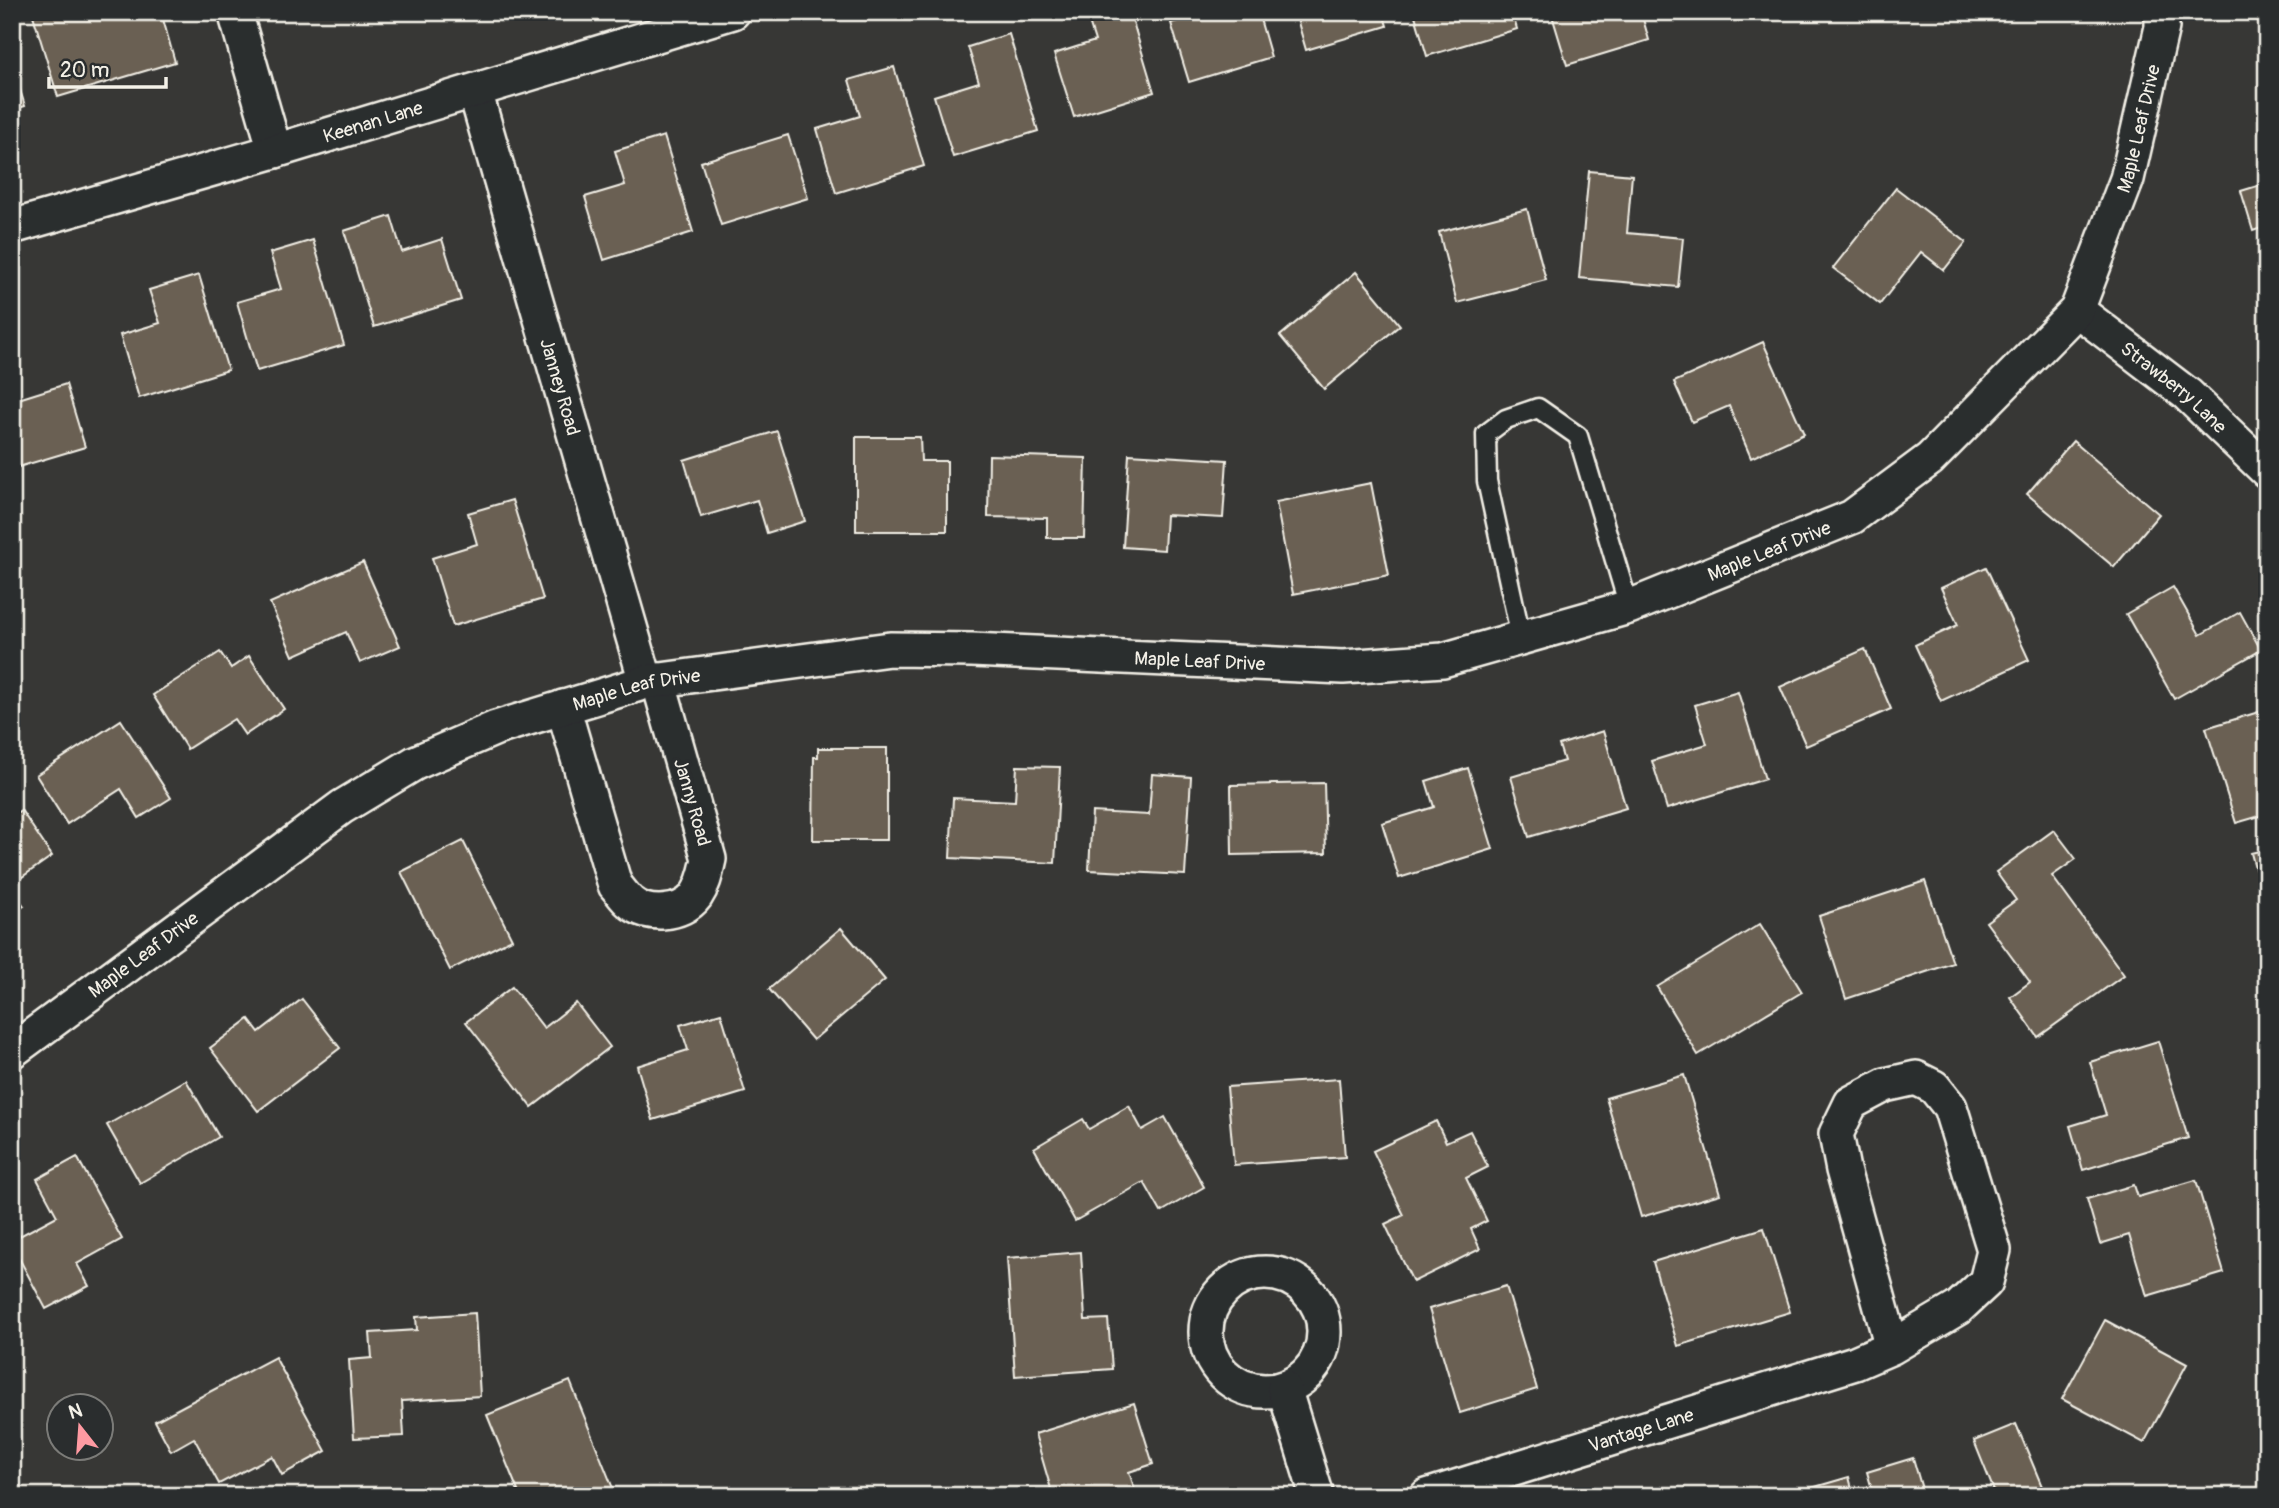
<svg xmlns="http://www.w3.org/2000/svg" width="2279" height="1508" viewBox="0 0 2279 1508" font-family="Pangolin,sans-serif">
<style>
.building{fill:#6b6052;stroke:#f4f1e8;stroke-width:2}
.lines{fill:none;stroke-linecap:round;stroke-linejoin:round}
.service-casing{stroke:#f4f1e8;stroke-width:23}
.minor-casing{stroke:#f4f1e8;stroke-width:38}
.service{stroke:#2a2d2e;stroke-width:18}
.minor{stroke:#2a2d2e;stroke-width:33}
.labels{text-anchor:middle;stroke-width:7;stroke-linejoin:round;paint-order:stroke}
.street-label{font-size:19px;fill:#f4f1e8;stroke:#2a2d2e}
</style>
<rect width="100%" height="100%" fill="#373735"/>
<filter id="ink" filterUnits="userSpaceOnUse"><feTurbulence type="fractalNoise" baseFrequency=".0143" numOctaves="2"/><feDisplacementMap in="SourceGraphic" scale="14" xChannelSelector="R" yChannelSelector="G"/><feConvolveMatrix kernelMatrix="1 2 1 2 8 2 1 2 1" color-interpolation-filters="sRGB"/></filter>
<g filter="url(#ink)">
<g class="building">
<path d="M32 12H161L175 62 58 97Z"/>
<path d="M1130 12 1154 92 1074 117 1054 54 1095 41 1086 13Z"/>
<path d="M1208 12H1258L1271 57 1189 82 1171 23Z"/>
<path d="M1295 12H1383L1387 26 1306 50Z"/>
<path d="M1414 12H1512L1517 29 1427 56Z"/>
<path d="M1551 12H1641L1649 40 1567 65Z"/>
<path d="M1009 34 1038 131 953 157 934 96 979 82 968 47Z"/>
<path d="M12 64 25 106 12 110Z"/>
<path d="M894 67 924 166 836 193 817 129 860 116 849 80Z"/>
<path d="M2267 124V147L2260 127Z"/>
<path d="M788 135 808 198 721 225 701 162Z"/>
<path d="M664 136 693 232 604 260 585 197 625 185 615 151Z"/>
<path d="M1589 171 1632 175 1627 233 1683 238 1678 287 1579 278Z"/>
<path d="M2267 183V226L2253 231 2241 191Z"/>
<path d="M1896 188 1966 242 1944 270 1921 252 1880 304 1833 268Z"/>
<path d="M1527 209 1546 280 1457 303 1439 232Z"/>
<path d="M391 216 402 252 442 239 461 300 374 327 344 231Z"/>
<path d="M313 240 344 345 257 371 237 302 281 289 270 253Z"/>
<path d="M1356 272 1400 325 1324 389 1280 336Z"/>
<path d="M199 275 228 370 139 398 120 335 160 323 149 290Z"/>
<path d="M1763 342 1804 434 1751 458 1729 406 1692 422 1674 382Z"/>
<path d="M66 384 85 447 12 469V401Z"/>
<path d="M777 431 805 521 767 533 757 500 701 517 684 460Z"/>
<path d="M856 437H920L921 461H947V531H856Z"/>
<path d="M2073 441 2159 514 2114 567 2027 494Z"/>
<path d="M1129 454 1227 460 1223 518 1166 515 1164 550 1123 547Z"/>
<path d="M989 455 1086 458 1084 538H1047V518L988 517Z"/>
<path d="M1371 483 1389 575 1293 594 1276 502Z"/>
<path d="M512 500 543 599 453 626 432 558 477 544 468 513Z"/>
<path d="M363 562 400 646 360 663 346 632 293 656 270 603Z"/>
<path d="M1986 567 2029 660 1941 701 1915 645 1958 625 1941 588Z"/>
<path d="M2173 587 2200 635 2240 612 2261 650 2174 699 2126 614Z"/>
<path d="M1865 649 1891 709 1806 746 1780 687Z"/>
<path d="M220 652 231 668 249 656 284 709 245 735 234 719 187 749 153 695Z"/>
<path d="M1738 692 1765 779 1667 809 1652 761 1707 744 1695 705Z"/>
<path d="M2262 711 2267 726V814L2236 823 2206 728Z"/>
<path d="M121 720 171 798 139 818 121 789 67 824 36 775Z"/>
<path d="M1603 731 1626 808 1529 837 1511 777 1564 761 1559 745Z"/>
<path d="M818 748H887V840H813L814 757H818Z"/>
<path d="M1017 766 1060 767 1055 863 950 858 953 798 1015 801Z"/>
<path d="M1468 768 1493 849 1399 878 1382 823 1434 807 1426 781Z"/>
<path d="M1152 774 1191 777 1185 875 1089 870 1092 812 1149 815Z"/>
<path d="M1324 783 1326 853 1232 855 1231 785Z"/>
<path d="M21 810 52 856 12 884V816Z"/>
<path d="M2054 830 2076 859 2052 876 2124 975 2038 1037 2010 997 2030 982 1986 922 2016 900 1996 872Z"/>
<path d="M463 841 512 939 450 970 401 872Z"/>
<path d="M2267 849V911L2251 853Z"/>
<path d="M1925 881 1953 963 1846 999 1819 916Z"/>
<path d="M12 889 24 906 12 914Z"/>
<path d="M1760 924 1802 992 1698 1055 1657 987Z"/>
<path d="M841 928 885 980 813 1040 769 989Z"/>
<path d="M512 987 544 1028 576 1003 610 1047 532 1107 466 1022Z"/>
<path d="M302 999 340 1048 258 1111 210 1048 249 1019 259 1032Z"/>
<path d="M721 1013 745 1092 653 1120 637 1066 688 1050 680 1025Z"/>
<path d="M2158 1041 2188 1138 2083 1170 2070 1126 2106 1115 2090 1062Z"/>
<path d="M1684 1075 1720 1194 1641 1217 1606 1098Z"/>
<path d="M1339 1079 1345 1157 1234 1165 1227 1087Z"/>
<path d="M186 1080 219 1137 140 1183 107 1125Z"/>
<path d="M1129 1106 1142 1130 1165 1117 1204 1187 1161 1212 1144 1182 1075 1221 1034 1148 1083 1119 1089 1129Z"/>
<path d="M1436 1121 1446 1142 1470 1131 1488 1167 1466 1178 1487 1221 1471 1229 1480 1249 1413 1282 1385 1224 1404 1215 1373 1151Z"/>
<path d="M77 1157 122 1239 77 1264 89 1286 46 1309 12 1245V1240L57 1216 37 1179Z"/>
<path d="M2196 1180 2224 1273 2147 1296 2129 1235 2100 1244 2087 1199 2134 1185 2138 1197Z"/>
<path d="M1764 1228 1790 1312 1678 1346 1653 1262Z"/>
<path d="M1081 1252 1085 1320 1108 1319 1112 1369 1015 1376 1007 1258Z"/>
<path d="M1506 1286 1537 1389 1460 1413 1429 1309Z"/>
<path d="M475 1313 480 1396 402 1401 404 1436 354 1438 349 1360 372 1358 370 1333 417 1330 416 1317Z"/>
<path d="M2105 1320 2187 1364 2144 1443 2062 1399Z"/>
<path d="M275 1357 326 1451 282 1475 272 1456 219 1484 194 1438 171 1451 155 1421Z"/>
<path d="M570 1381 616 1496H520L487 1415Z"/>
<path d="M1134 1403 1153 1464 1129 1472 1137 1496H1053L1035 1434Z"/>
<path d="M2016 1424 2046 1496H1983L1994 1491 1974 1441Z"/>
<path d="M1913 1458 1924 1496H1874L1867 1472Z"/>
<path d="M1849 1477 1854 1496H1810L1808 1489Z"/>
</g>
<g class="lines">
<g class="service-casing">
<path id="service" d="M1521 637 1487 481 1486 434 1506 419 1538 408 1578 436 1629 607"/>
</g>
<g class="minor-casing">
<g id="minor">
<path d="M235 12 275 151"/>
<path id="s1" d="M475 91 646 682"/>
<path id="s2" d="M12 227 275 151 733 12"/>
<path id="s3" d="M2077 310 2187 394 2267 471"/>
<path d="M563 707 615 885C620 890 624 897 630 902 647 917 682 915 696 896 704 884 706 872 709 859L658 680"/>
<path id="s4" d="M12 1051 342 807 415 763 496 728 646 682 890 649 972 650 1343 667 1443 660 1629 607 1852 517 1930 459 2077 310 2127 179 2162 27V12"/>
<circle cx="1265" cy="1332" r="59"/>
<path d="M1284 1388 1317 1496"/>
<path id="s5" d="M1427 1496 1855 1363 1892 1347 1958 1308 1986 1282 1994 1250 1950 1107 1934 1087 1916 1078 1885 1085 1851 1103 1836 1134 1843 1170 1892 1347"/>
</g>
</g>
<use href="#service" class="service"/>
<use href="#minor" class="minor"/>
</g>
</g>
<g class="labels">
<g class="street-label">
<text dy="7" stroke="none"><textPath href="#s2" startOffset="376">Keenan Lane</textPath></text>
<text dy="7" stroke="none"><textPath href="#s4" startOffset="2473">Maple Leaf Drive</textPath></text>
<text dy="7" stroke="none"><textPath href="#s1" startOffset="308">Janney Road</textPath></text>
<text dy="7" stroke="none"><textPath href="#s3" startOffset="124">Strawberry Lane</textPath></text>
<text dy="7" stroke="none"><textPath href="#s4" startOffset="1885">Maple Leaf Drive</textPath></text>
<text dy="7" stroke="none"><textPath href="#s4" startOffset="1297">Maple Leaf Drive</textPath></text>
<text dy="7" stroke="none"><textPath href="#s4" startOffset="730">Maple Leaf Drive</textPath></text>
<text transform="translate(693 802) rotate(74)" y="7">Janny Road</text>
<text dy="7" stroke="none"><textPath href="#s4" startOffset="163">Maple Leaf Drive</textPath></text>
<text dy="7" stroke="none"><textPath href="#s5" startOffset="224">Vantage Lane</textPath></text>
</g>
</g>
<rect width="2279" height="1508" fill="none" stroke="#2a2d2e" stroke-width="42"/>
<rect x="21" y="21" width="2237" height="1466" fill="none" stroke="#f4f1e8" stroke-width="2.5" filter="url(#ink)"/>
<g transform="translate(80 1427) rotate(343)"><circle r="33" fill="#2a2d2e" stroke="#7b7b78" stroke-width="2"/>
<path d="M0-5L12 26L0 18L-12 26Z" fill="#ff9aa2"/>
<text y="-10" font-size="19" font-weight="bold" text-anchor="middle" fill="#f4f1e8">N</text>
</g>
<path d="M49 77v10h117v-10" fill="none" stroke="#f4f1e8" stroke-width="3.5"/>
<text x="60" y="77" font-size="21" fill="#f4f1e8" stroke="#2a2d2e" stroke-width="5" paint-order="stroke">20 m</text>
</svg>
